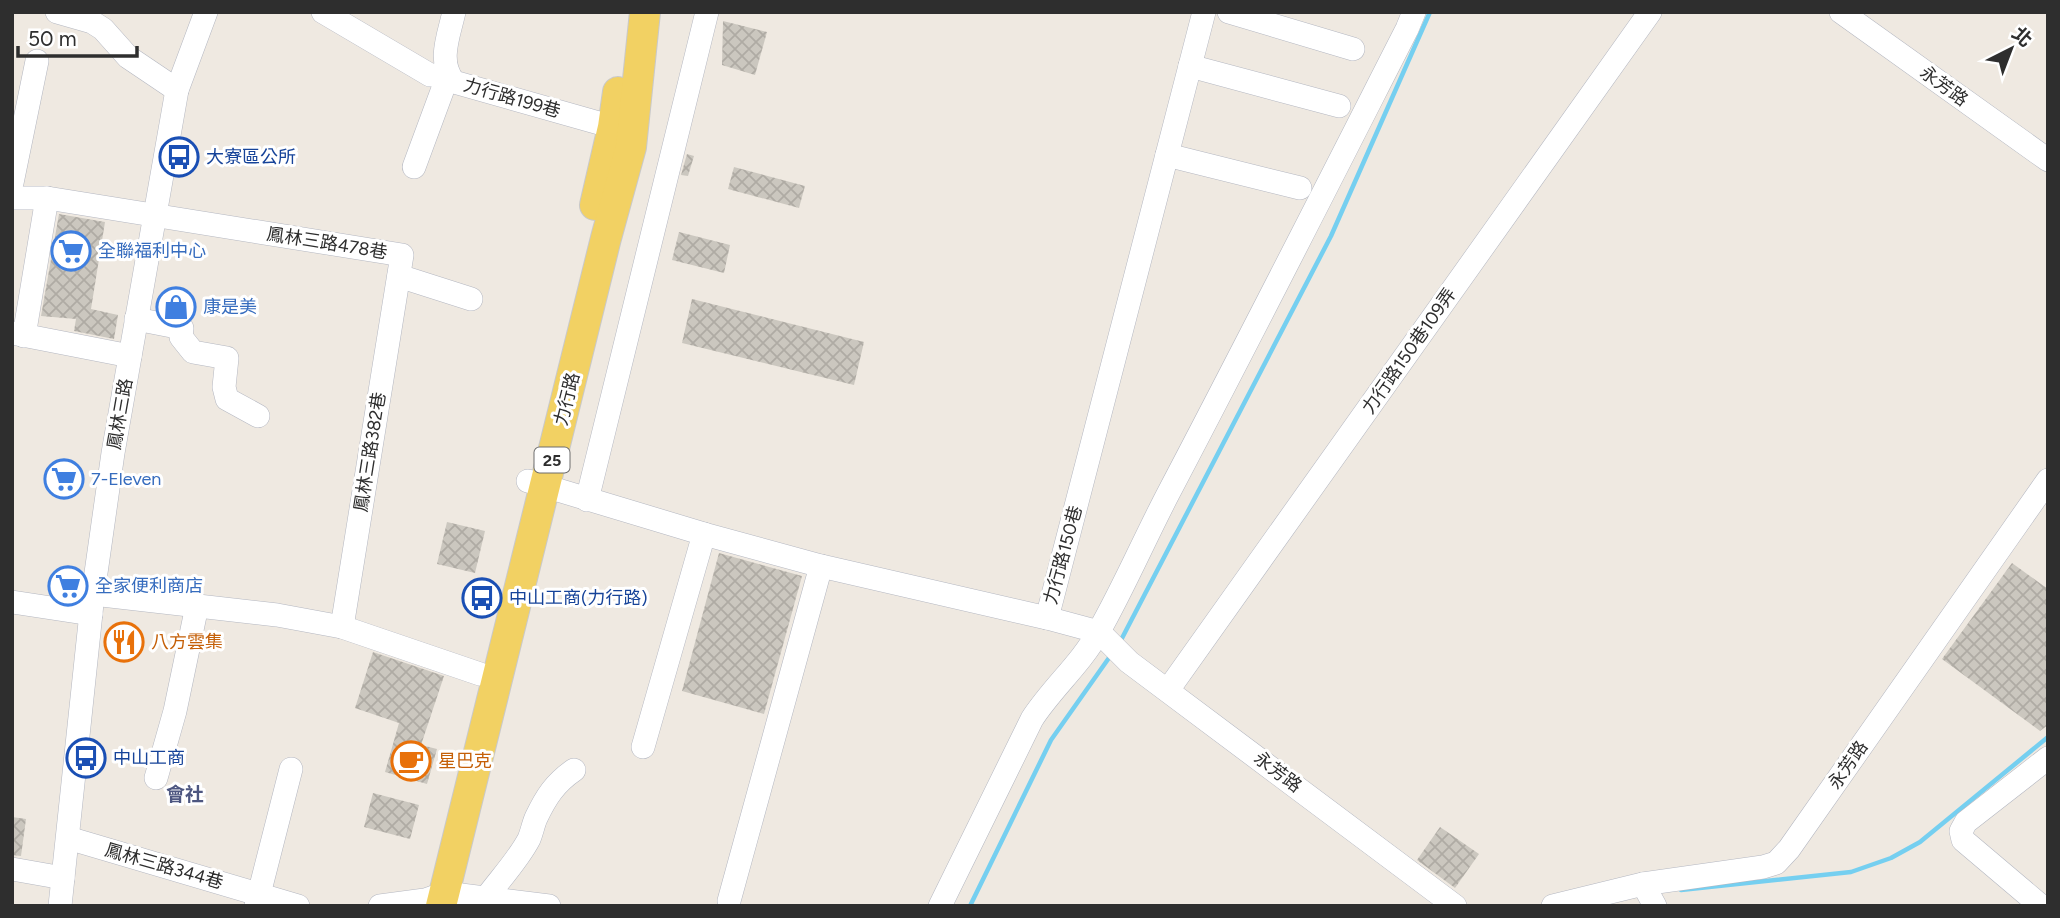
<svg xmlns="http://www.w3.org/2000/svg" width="2060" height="918" viewBox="0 0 2060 918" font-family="Figtree,'Noto Sans TC',sans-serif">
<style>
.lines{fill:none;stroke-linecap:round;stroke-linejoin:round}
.stream{stroke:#75cff0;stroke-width:4.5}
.building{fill:url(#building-cross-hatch)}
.minor-casing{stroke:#b4b7c1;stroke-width:24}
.major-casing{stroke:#c9c9c9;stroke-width:32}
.minor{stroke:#fff;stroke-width:23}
.major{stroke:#f2d163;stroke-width:30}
.labels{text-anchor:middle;stroke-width:6;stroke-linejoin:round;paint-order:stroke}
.shield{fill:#fff;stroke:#6d6d6d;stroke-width:2}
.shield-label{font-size:16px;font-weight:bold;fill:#2e2e2e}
.street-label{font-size:18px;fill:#2e2e2e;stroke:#fff}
.transit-label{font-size:18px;fill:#164399;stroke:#fff;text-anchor:start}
.shop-label{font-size:18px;fill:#366cbe;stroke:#fff;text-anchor:start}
.food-label{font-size:18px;fill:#c56008;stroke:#fff;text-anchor:start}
.neighbourhood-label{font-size:19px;font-weight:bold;fill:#4d5680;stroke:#fff}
</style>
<defs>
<pattern id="building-cross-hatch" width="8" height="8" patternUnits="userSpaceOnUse" patternTransform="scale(1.75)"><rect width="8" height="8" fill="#cbc7bf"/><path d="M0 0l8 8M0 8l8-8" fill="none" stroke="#afaba4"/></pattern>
</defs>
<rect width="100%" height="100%" fill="#efe9e1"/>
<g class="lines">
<g class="stream">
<path d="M1120 642 1331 236 1430 12"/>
<path d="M1681 890 1851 872 1891 858 1920 842 2048 737"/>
<path d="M970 906 1051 740 1111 655"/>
</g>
</g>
<g class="building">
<path d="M723 21 767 32 755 75 722 65Z"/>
<path d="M687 154 694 156 688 176 681 175Z"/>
<path d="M734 167 805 186 799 208 728 189Z"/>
<path d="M59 214 105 222 91 309 118 315 114 339 74 331 76 319 41 316Z"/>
<path d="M679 232 730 245 724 273 672 260Z"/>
<path d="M692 299 864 342 854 385 682 343Z"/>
<path d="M447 522 485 531 475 573 437 564Z"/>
<path d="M719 553 802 576 764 714 682 691Z"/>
<path d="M2012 563 2048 589V725L2040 731 1942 659Z"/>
<path d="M62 574 77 575 73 597 59 595Z"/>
<path d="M373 652 444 676 421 745 437 749 427 784 385 772 399 723 355 708Z"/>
<path d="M373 793 419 805 410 839 364 827Z"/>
<path d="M12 817 26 819 21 856 12 855Z"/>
<path d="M1440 827 1479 854 1455 888 1417 860Z"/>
</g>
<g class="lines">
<g class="minor-casing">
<g id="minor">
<path d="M57 12 92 22 103 29 128 57 177 90"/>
<path d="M323 12 430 75H448"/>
<path d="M454 12C449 35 437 62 454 82L613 127 626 129"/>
<path d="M1229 12 1353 49"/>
<path d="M1841 12 2048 160"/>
<path d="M1190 66 1339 106"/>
<path d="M1167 155 1300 188"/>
<path d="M414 167 448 75"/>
<path d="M12 183 37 61"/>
<path d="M12 198H47L402 255 342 627"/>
<path d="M399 276 471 299"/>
<path d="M136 319 182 328 181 337 193 352 227 358 224 387 227 399 258 416"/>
<path d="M12 333 130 356"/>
<path d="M24 336 47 198"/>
<path d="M528 481 704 534 821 566 1047 618 1204 12"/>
<path d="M587 500 707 12"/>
<path d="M93 594 277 615 342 627 480 674"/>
<path d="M12 602 91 614"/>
<path d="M1047 618 1099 632 1129 662 1455 906"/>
<path d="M1168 690 1650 12"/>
<path d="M643 747 704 534"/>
<path d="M156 778 175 711 197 606"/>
<path d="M68 838 298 906"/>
<path d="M12 869 63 878"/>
<path d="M1643 884 1655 906"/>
<path d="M486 898C500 879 518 860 529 839 532 832 533 825 536 818 546 797 555 783 574 770"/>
<path d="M729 901 821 566"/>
<path d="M60 906 93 594 113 453 177 90 206 12"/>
<path d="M256 906 291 769"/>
<path d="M380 906 425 900 445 893 549 906"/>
<path d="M940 906 1032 719C1052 688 1081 664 1099 631 1124 587 1144 540 1168 494 1249 340 1328 184 1407 29L1414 12"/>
<path d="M1553 906 1643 884 1763 867 1776 863 1789 849 2048 480"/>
<path d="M2041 906 1963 840 1961 831 1966 822 2048 758"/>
</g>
</g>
<g class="major-casing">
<g id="major">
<path d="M595 205 613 127 618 92"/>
<path d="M441 906 606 238 631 147 645 12"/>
</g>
</g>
<use href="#minor" class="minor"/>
<use href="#major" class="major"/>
</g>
<defs>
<g id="bus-ring" transform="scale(2.0125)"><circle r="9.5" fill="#fff" stroke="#1a4fb4" stroke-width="1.5"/><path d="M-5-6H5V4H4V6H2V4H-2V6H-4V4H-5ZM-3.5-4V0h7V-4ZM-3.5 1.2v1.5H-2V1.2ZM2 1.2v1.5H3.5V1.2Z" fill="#1a4fb4"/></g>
<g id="supermarket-ring" transform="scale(2.0125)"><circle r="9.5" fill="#fff" stroke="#3f7fe0" stroke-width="1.5"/><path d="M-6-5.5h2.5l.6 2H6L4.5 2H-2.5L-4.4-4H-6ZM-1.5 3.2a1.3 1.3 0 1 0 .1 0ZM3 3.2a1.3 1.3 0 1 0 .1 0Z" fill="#3f7fe0"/></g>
<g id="shop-ring" transform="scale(2.0125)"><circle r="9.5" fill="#fff" stroke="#3f7fe0" stroke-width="1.5"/><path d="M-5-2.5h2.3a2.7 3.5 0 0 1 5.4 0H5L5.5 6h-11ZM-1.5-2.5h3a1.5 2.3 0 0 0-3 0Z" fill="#3f7fe0"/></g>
<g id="restaurant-ring" transform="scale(2.0125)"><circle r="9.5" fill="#fff" stroke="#e8710a" stroke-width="1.5"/><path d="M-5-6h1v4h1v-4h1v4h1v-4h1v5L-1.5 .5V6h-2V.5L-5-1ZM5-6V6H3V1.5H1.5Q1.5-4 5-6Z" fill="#e8710a"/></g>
<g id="cafe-ring" transform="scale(2.0125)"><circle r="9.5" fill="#fff" stroke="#e8710a" stroke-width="1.5"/><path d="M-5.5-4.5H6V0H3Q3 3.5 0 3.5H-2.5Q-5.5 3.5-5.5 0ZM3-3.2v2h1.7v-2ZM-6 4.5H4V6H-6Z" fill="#e8710a"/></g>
</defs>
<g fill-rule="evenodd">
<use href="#bus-ring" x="179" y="157"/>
<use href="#supermarket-ring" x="71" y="251"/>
<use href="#shop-ring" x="176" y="307"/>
<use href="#supermarket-ring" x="64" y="479"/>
<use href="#supermarket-ring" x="68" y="586"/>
<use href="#bus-ring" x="482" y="598"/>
<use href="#restaurant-ring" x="124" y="642"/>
<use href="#bus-ring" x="86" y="758"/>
<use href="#cafe-ring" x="411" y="761"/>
</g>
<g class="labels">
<rect class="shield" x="534.5" y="447.5" width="35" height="25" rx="5"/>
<g class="shield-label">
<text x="552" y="466">25</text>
</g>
<g class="street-label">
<text transform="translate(1944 86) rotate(36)" y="6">永芳路</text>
<text transform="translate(512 98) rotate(16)" y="6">力行路199巷</text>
<text transform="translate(327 243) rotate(9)" y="6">鳳林三路478巷</text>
<text transform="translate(1409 351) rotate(-55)" y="6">力行路150巷109弄</text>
<text transform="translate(567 399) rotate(-76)" y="6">力行路</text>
<text transform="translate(120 414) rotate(-80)" y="6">鳳林三路</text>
<text transform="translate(370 452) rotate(-81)" y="6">鳳林三路382巷</text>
<text transform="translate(1063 555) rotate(-75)" y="6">力行路150巷</text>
<text transform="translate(1848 765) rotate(-55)" y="6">永芳路</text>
<text transform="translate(1278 772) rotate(37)" y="6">永芳路</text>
<text transform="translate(164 866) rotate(16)" y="6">鳳林三路344巷</text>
</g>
<g class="transit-label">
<text x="206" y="163">大寮區公所</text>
<text x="509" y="604">中山工商(力行路)</text>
<text x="113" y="764">中山工商</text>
</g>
<g class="shop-label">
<text x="98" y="257">全聯福利中心</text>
<text x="203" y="313">康是美</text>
<text x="91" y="485">7-Eleven</text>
<text x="95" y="592">全家便利商店</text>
</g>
<g class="food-label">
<text x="151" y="648">八方雲集</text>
<text x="438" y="767">星巴克</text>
</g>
<g class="neighbourhood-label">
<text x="185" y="801">會社</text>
</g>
</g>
<rect width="2060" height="918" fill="none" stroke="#2e2e2e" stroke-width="28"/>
<g transform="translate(2011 49) rotate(42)" stroke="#ffffff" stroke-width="5" paint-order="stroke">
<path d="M0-5L12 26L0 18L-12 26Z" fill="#2e2e2e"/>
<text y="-10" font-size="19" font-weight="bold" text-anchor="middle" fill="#2e2e2e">北</text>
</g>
<path d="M18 46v10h119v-10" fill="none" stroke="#2e2e2e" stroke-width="3.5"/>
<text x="28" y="46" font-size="21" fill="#2e2e2e" stroke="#ffffff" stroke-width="5" paint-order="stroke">50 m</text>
</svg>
